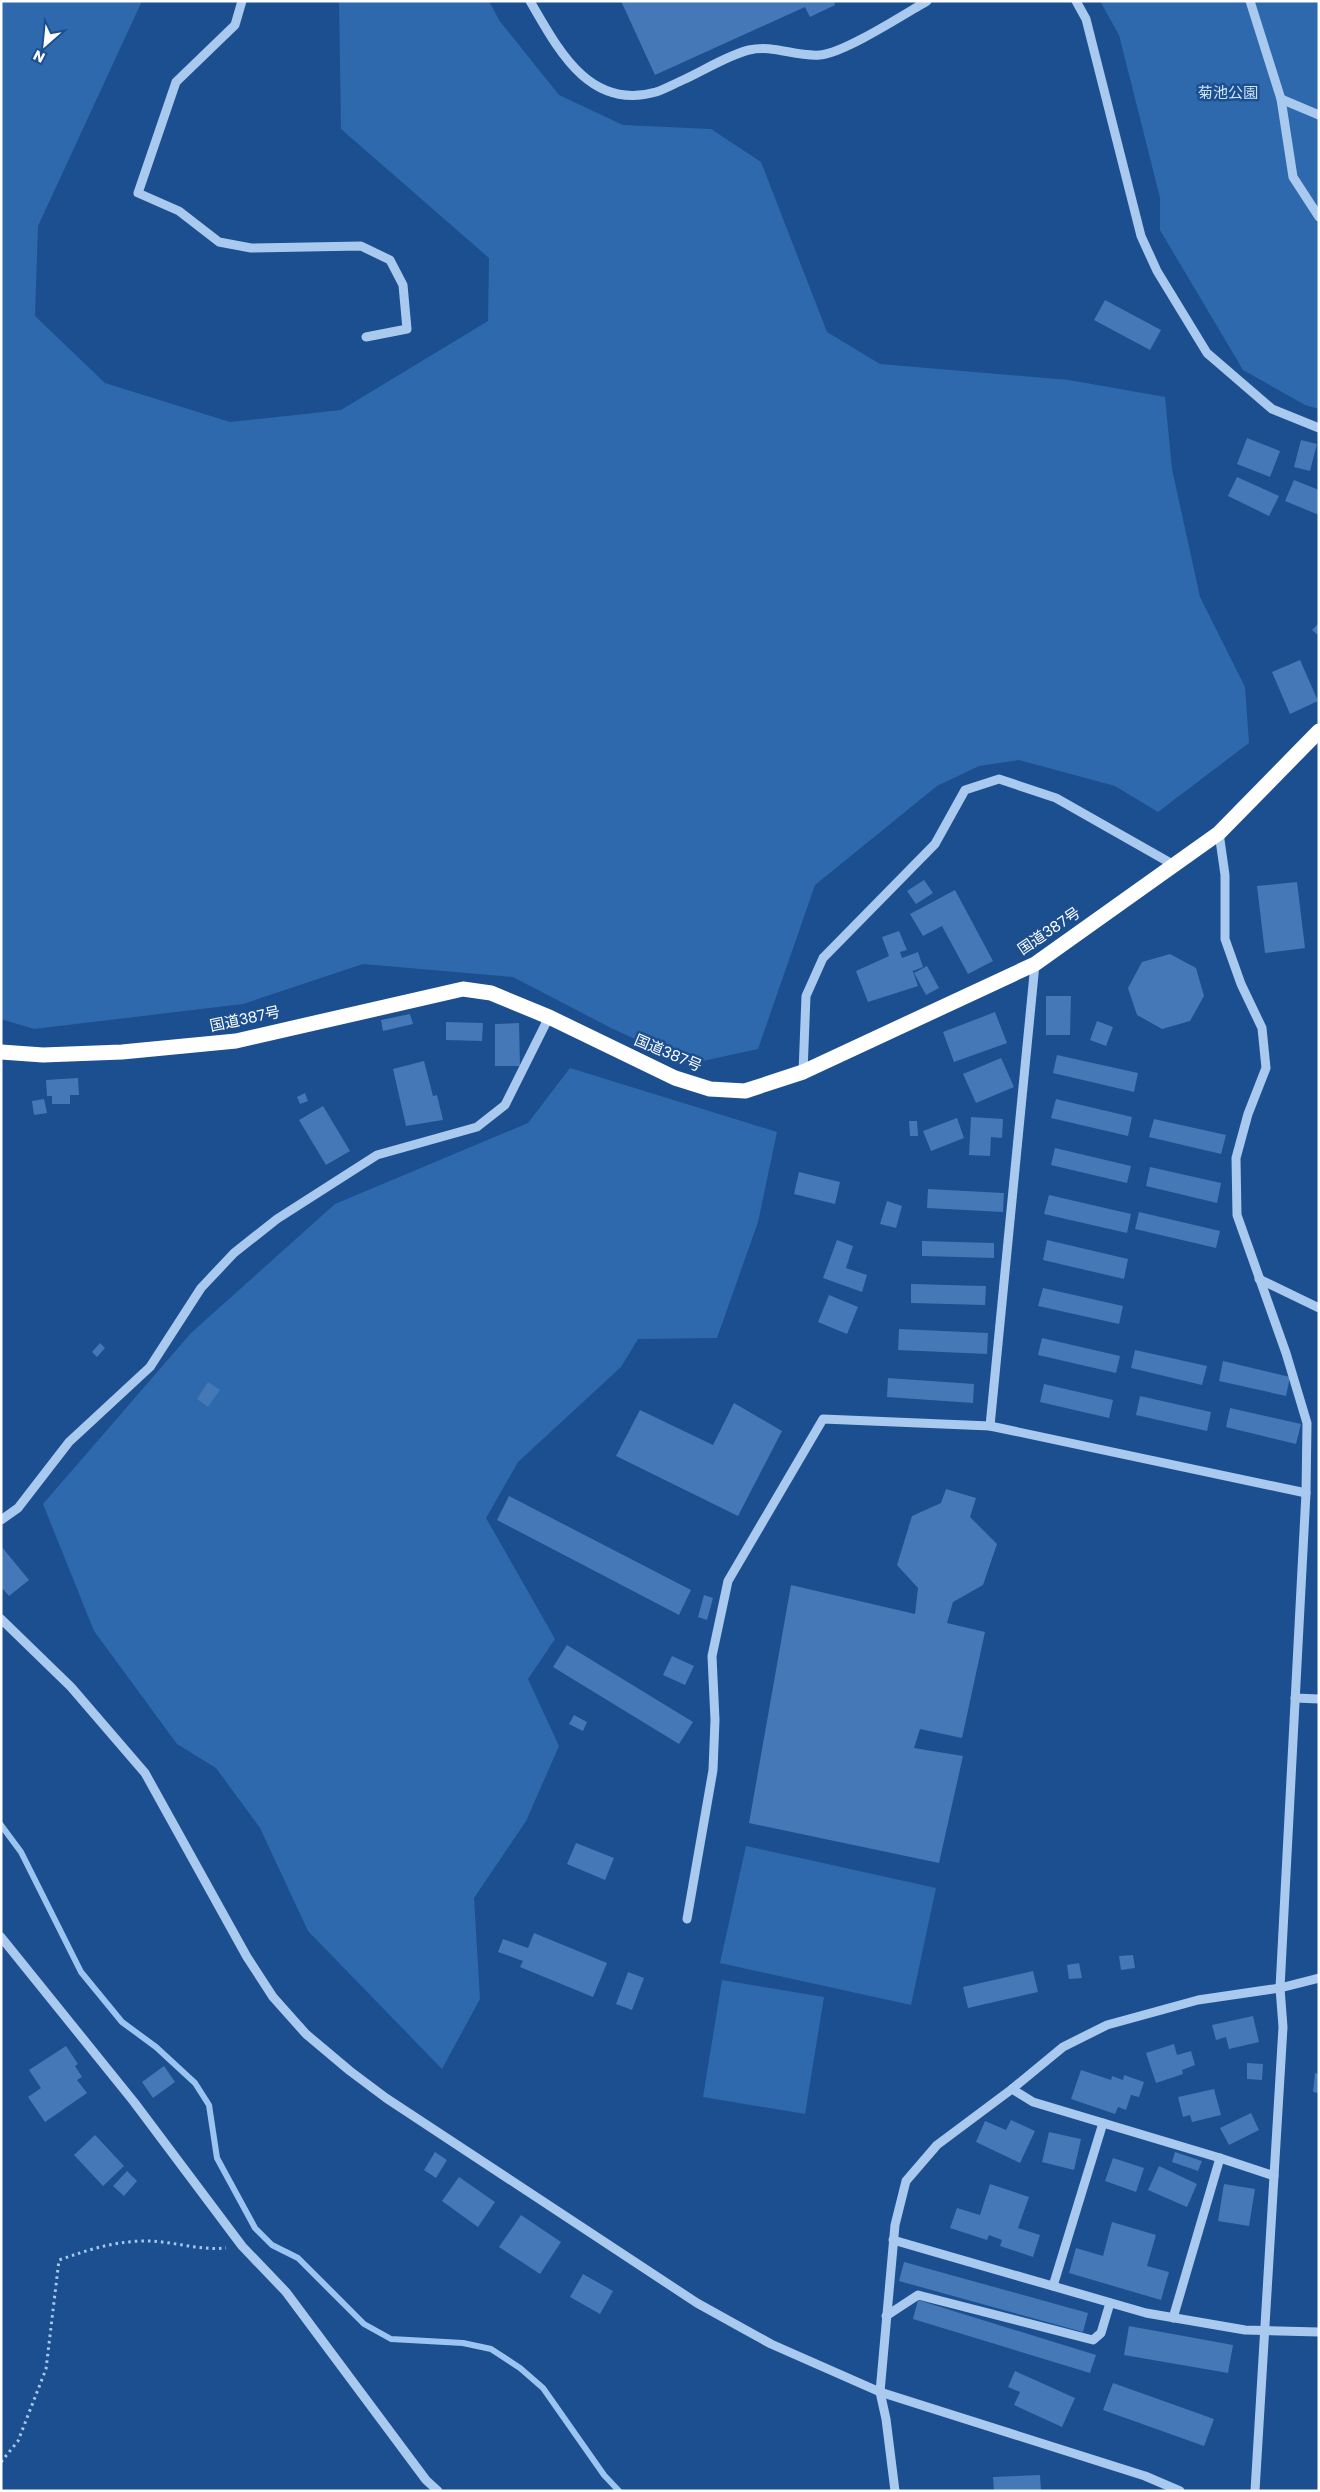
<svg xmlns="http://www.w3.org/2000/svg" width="1320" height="2492" viewBox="0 0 1320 2492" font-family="Poppins,'Noto Sans JP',sans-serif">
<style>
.green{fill:#2e69ad}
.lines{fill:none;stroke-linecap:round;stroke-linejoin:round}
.stream{stroke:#9cc4f0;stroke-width:6}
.building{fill:#4478b7}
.path{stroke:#a9c9ee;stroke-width:3;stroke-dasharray:2.5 4;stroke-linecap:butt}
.minor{stroke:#a9c9ee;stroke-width:9}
.highway{stroke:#fff;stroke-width:15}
.labels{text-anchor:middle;stroke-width:5;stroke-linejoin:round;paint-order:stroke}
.park-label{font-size:15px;fill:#cfe3fa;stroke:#1b4f8f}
.street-label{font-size:15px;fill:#fff;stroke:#1b4f8f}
</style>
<rect width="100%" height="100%" fill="#1b4f8f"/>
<g class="green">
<path d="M1 1H142L38 226 35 316 105 383 230 422 341 410 488 321 489 258 341 129 339 1H489L499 20 559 95 623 125 711 129 761 162 827 332 880 364 1069 380 1165 397 1172 469 1200 597 1245 687 1249 743 1158 812 1115 786 1019 760 979 766 937 786 815 885 758 1049 689 1064 611 1028 513 977 363 964 243 1004 34 1029 1 1019Z"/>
<path d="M1100 1H1319V409L1305 405 1243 370 1160 230V198L1119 35Z"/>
<path d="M570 1068 777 1132 758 1222 717 1338 638 1339 621 1367 518 1462 486 1518 555 1639 528 1679 559 1746 526 1821 474 1898 480 1999 442 2069 308 1931 260 1828 216 1768 177 1744 94 1631 43 1504 191 1333 335 1204 528 1123Z"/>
<path d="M746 1846 936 1888 911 2005 720 1963Z"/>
<path d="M722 1980 824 1997 805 2114 703 2097Z"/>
</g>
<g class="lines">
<path class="stream" d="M1 1825 21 1852 81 1972 122 2022 156 2047 195 2083 209 2105 217 2158 255 2228 272 2245 298 2258 364 2324 391 2339 463 2343 491 2349 520 2368 543 2388 604 2475 619 2491"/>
</g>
<g class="building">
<path d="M621 1H834L835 5 810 17 805 7 655 75Z"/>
<path d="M1105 300 1161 330 1150 350 1094 320Z"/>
<path d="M1247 438 1280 451 1270 477 1237 464Z"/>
<path d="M1301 440 1317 444 1310 471 1294 467Z"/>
<path d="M1237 477 1279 496 1269 516 1228 496Z"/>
<path d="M1294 480 1319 490V515L1285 501Z"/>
<path d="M1319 623V636L1312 630Z"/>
<path d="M1300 660 1318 701 1290 714 1272 672Z"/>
<path d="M924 880 933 893 916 904 907 891Z"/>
<path d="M1297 882 1305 948 1265 953 1257 886Z"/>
<path d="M955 890 993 961 968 974 942 926 923 936 910 914Z"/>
<path d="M899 931 907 950 900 952 902 958 918 952 923 967 913 971 912 969 918 986 868 1002 856 971 889 956 882 937Z"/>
<path d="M1170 954 1196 968 1204 996 1190 1021 1162 1029 1137 1015 1128 988 1142 962Z"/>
<path d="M927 966 939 988 926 995 914 973Z"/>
<path d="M1046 996H1071L1070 1035H1046Z"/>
<path d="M995 1012 1007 1043 954 1062 943 1032Z"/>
<path d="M410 1014 413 1024 383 1031 381 1020Z"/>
<path d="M1097 1021 1113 1027 1106 1046 1090 1040Z"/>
<path d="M446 1022 483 1023 482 1041 446 1040Z"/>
<path d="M519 1023 520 1066H495V1024Z"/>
<path d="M1057 1055 1138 1073 1134 1092 1053 1073Z"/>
<path d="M1001 1058 1014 1087 976 1103 963 1074Z"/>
<path d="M424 1061 433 1096 437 1095 443 1120 406 1126 393 1069Z"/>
<path d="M78 1078 79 1095H70V1104H52V1096H47L46 1080Z"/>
<path d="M305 1093 308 1101 300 1104 297 1097Z"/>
<path d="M44 1099 47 1113 34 1115 32 1101Z"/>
<path d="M1056 1099 1132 1117 1128 1136 1051 1118Z"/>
<path d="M323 1106 350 1151 326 1165 299 1120Z"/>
<path d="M971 1117 1003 1119 1002 1138 991 1137 990 1156 969 1155Z"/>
<path d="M957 1118 964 1138 931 1151 923 1131Z"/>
<path d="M1154 1119 1226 1135 1221 1154 1149 1137Z"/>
<path d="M909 1121H917L918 1136H910Z"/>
<path d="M1055 1148 1131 1166 1127 1183 1051 1165Z"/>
<path d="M1150 1167 1221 1183 1217 1203 1146 1186Z"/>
<path d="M799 1172 840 1182 835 1204 794 1194Z"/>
<path d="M928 1189 1004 1193 1003 1212 927 1208Z"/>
<path d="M1049 1195 1131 1214 1127 1233 1044 1214Z"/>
<path d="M887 1201 902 1206 896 1228 880 1224Z"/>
<path d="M1139 1212 1220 1231 1216 1248 1135 1229Z"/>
<path d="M837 1240 853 1246 846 1268 867 1275 862 1292 823 1278Z"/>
<path d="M1047 1240 1128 1259 1124 1279 1043 1260Z"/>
<path d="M922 1241 994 1243V1258L922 1256Z"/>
<path d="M911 1284 986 1286 985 1305 911 1303Z"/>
<path d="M1043 1288 1123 1306 1119 1324 1038 1306Z"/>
<path d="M829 1295 858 1307 847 1334 818 1322Z"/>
<path d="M899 1329 988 1333 987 1354 898 1350Z"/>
<path d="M1042 1338 1120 1356 1116 1373 1038 1355Z"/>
<path d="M100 1343 105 1348 97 1357 92 1352Z"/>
<path d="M1135 1350 1207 1366 1202 1385 1131 1368Z"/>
<path d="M1223 1361 1290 1377 1286 1396 1219 1381Z"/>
<path d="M888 1378 974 1384 973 1403 887 1397Z"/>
<path d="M208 1382 220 1390 208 1407 197 1399Z"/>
<path d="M1044 1384 1113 1400 1109 1418 1040 1402Z"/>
<path d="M1140 1396 1211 1412 1207 1431 1136 1415Z"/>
<path d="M734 1403 782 1431 738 1516 616 1456 640 1410 713 1445Z"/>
<path d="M1230 1408 1301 1424 1296 1444 1226 1427Z"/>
<path d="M946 1489 976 1498 970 1517 997 1544 983 1585 953 1602 947 1623 985 1632 962 1738 920 1729 914 1748 963 1756 939 1863 749 1823 791 1585 915 1614 918 1588 897 1565 912 1516 941 1503Z"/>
<path d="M509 1496 691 1590 679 1615 497 1520Z"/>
<path d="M1 1546 29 1580 9 1596 1 1587Z"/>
<path d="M704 1595 713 1598 707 1620 698 1617Z"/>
<path d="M567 1645 693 1722 679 1744 553 1667Z"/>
<path d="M672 1656 694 1666 685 1685 663 1675Z"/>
<path d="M574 1715 587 1722 583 1731 569 1724Z"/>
<path d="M576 1843 614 1858 605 1880 567 1864Z"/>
<path d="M534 1933 607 1963 593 1997 520 1967 523 1961 498 1952 503 1939 528 1948Z"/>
<path d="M1133 1955 1135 1968 1121 1970 1119 1956Z"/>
<path d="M1079 1963 1082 1978 1069 1979 1067 1965Z"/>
<path d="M1033 1971 1038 1992 968 2008 963 1987Z"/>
<path d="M628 1972 644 1978 632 2010 616 2004Z"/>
<path d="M1253 2016 1259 2042 1229 2049 1226 2037 1216 2040 1212 2025Z"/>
<path d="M1174 2044 1177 2055 1191 2051 1195 2065 1182 2070 1183 2074 1156 2083 1146 2053Z"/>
<path d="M66 2046 78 2064 75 2066 82 2077 77 2080 87 2093 45 2122 28 2097 41 2088 29 2070Z"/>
<path d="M1247 2063 1263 2064 1262 2080 1247 2079Z"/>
<path d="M164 2066 175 2082 153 2098 142 2082Z"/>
<path d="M1081 2070 1111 2080 1112 2076 1123 2080 1124 2075 1144 2082 1139 2097 1131 2095 1126 2110 1118 2107 1115 2114 1071 2099Z"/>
<path d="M1315 2073 1319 2074V2093L1313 2092Z"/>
<path d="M1214 2089 1221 2115 1192 2122 1190 2115 1183 2117 1178 2097Z"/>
<path d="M1251 2113 1259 2130 1229 2145 1220 2128Z"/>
<path d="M1011 2120 1035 2131 1020 2163 976 2142 985 2121 1006 2130Z"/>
<path d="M1049 2132 1081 2139 1074 2170 1042 2162Z"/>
<path d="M95 2135 124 2166 103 2186 74 2155Z"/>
<path d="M435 2152 447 2160 436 2178 424 2170Z"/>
<path d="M1175 2152 1202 2161 1198 2171 1172 2162Z"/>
<path d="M1113 2158 1144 2168 1136 2192 1105 2181Z"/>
<path d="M1159 2166 1197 2184 1187 2207 1148 2190Z"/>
<path d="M127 2171 137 2181 124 2196 113 2186Z"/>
<path d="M459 2177 495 2202 478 2227 442 2201Z"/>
<path d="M990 2184 1029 2197 1018 2228 1040 2235 1033 2257 1000 2246 1002 2240 989 2235 987 2240 950 2228 957 2208 980 2215Z"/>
<path d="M1224 2184 1255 2189 1249 2226 1218 2221Z"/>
<path d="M521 2215 561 2242 540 2274 499 2247Z"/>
<path d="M1112 2222 1156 2235 1147 2266 1169 2272 1161 2300 1069 2273 1076 2248 1103 2256Z"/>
<path d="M904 2262 1088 2313 1083 2332 899 2281Z"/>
<path d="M583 2274 613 2291 600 2314 570 2297Z"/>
<path d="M918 2300 1096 2355 1090 2373 913 2319Z"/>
<path d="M1129 2326 1233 2345 1228 2373 1124 2355Z"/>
<path d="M1015 2371 1075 2398 1062 2427 1014 2405 1020 2392 1008 2387Z"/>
<path d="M1113 2383 1214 2419 1204 2446 1103 2410Z"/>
<path d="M1040 2475 1041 2491H994L993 2477Z"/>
</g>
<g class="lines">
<path class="path" d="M1 2462 18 2441 46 2369 59 2260C88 2250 111 2242 142 2241 170 2240 198 2251 226 2248"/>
<g class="minor">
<path d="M242 1 235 25 176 82 138 193 179 211 219 242 251 248 361 246 390 260 403 285 407 329 366 337"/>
<path d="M530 1C558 49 589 111 656 92 665 89 674 84 683 80 703 71 728 55 749 50 773 44 795 57 820 55 844 53 903 15 927 1"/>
<path d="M1076 1 1086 19 1141 236 1157 271 1207 353 1272 409 1319 428"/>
<path d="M1250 1 1281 99 1293 177 1319 217"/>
<path d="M1281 99 1319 115"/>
<path d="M1219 833 1225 875V939L1241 984 1262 1028 1266 1068 1248 1114 1236 1158 1237 1215 1286 1353 1307 1423 1306 1493 1280 1988 1283 2027 1255 2491"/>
<path d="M1035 964 990 1426 1306 1493"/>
<path d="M803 1072 806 996 823 958 935 844 965 790 999 779 1056 798 1174 865"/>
<path d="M1259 1279 1319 1308"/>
<path d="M1 1520 18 1508 69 1442 150 1367 201 1288 234 1253 277 1219 377 1155 477 1127 505 1105 549 1017"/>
<path d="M1 1619 71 1687 145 1773 247 1957 273 1997 306 2034 350 2071 386 2098 697 2303 771 2344 880 2392 1145 2476 1180 2491"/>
<path d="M1295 1698 1319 1699"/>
<path d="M687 1919 713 1770 715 1720 712 1656 728 1581 823 1419 990 1426"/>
<path d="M1 1937 134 2102 242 2246 286 2292 426 2480 438 2491"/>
<path d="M1012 2089 1033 2102 1220 2158 1274 2176"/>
<path d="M893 2240 1146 2313 1245 2330 1319 2332"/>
<path d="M1053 2286 1103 2123"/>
<path d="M886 2316 918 2295 1093 2340 1101 2333 1110 2303"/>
<path d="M1173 2318 1220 2158"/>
<path d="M895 2491 886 2419 880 2392 895 2225 906 2181 937 2145 1012 2089 1063 2047 1107 2025 1198 2000 1280 1988 1319 1978"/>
</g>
<path class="highway" d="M1 1052 43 1055 122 1052 236 1041 463 989 491 993 549 1017 675 1078 710 1089 745 1091 803 1072 1035 964 1219 833 1319 731"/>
</g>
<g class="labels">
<g class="park-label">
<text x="1228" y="98">菊池公園</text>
</g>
<g class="street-label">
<text transform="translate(1049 931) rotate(-34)" y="5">国道387号</text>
<text transform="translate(245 1019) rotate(-12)" y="5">国道387号</text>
<text transform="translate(668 1053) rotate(23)" y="5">国道387号</text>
</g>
</g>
<rect width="1320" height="2492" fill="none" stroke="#ffffff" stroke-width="5"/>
<g transform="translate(45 45) rotate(207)" stroke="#1b4f8f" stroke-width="4" paint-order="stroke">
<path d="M0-4L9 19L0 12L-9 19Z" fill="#ffffff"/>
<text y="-8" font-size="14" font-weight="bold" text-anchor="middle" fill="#ffffff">N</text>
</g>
</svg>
